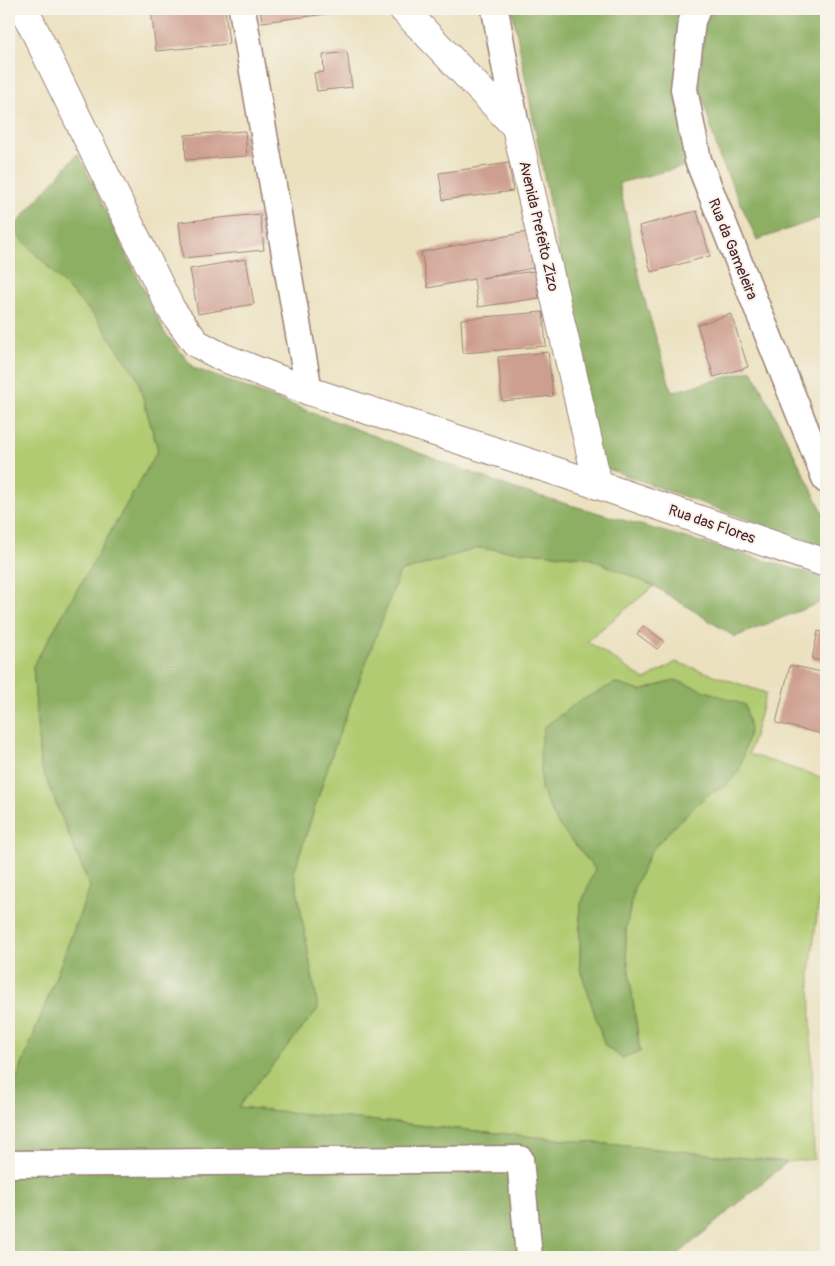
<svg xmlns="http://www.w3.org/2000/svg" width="835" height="1266" viewBox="0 0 835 1266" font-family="Pangolin,sans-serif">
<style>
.green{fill:#b0cb71;stroke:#7d754e;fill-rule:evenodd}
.forest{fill:#8caf63;stroke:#6b6747}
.building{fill:#ce9f90}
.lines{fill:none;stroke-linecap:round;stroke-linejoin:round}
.minor-casing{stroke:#9a8075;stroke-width:29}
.major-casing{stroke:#9a8075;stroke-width:30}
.minor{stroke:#fff;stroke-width:26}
.major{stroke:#fff;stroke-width:28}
.labels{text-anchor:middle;stroke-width:4;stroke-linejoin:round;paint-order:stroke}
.street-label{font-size:15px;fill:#4a1f2b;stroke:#f7f3e8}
</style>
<rect width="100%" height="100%" fill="#f7f3e8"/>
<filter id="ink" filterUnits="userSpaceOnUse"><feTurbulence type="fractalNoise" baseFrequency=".02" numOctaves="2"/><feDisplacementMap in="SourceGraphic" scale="10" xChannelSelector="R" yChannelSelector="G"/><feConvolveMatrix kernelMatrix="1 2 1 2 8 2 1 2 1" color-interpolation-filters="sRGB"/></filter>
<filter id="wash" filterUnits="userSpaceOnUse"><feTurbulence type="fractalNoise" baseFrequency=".0096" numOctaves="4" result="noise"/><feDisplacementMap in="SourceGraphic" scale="20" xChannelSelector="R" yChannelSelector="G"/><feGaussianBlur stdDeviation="1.12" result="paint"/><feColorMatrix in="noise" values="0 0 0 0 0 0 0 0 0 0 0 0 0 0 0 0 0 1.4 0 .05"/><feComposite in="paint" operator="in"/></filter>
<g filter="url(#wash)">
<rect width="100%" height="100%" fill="#ebe1bf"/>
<g class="green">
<path d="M12 229 98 320 137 377 158 450 33 666 40 764 90 887 13 1089 9 1090V233Z"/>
<path d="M478 548 587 557 654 586 587 641 645 680 676 662 766 693 749 754 826 779V854L823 866 810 972 814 1159 787 1162 237 1107 318 1009 294 872 334 748 400 572ZM675 680 726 786 708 794 678 822 651 851 634 888 626 929V949L640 1051 605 1046 580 968V907L595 869 615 683 641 691Z"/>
</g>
<g class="forest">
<path d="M512 9H683L689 165 619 183 643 294 672 392 752 370 826 518V548L600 466Z"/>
<path d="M709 9H826V216L757 240 719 156 699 85 706 13Z"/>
<path d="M78 153 164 332 194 368 518 490 826 578V600L735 637 654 586 587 557 478 548 400 572 334 748 294 872 318 1009 238 1107 787 1162 675 1257H9V1090L13 1089 90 887 40 764 33 666 158 450 137 377 98 320 12 229Z"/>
<path d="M675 680 745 705 750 729 739 771 726 786 708 794 678 822 651 851 634 888 626 929V949L640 1052 622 1058 605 1046 580 968V907L595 869 557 823 541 789 540 747 544 727 578 702 615 683 641 691Z"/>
</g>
<g id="blocks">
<g class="building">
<path d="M162 9H225L229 44 156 51 151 10Z"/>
<path d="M260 9H334L335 13 262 22Z"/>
<path d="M347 52 352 87 317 91 314 73 324 72 323 55Z"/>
<path d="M245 131 247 156 186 160 185 135Z"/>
<path d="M509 163 513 191 443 200 439 173Z"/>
<path d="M697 211 710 256 651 272 639 226Z"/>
<path d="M260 214 264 250 183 258 179 222Z"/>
<path d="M527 232 533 268 482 278 535 271 539 298 478 307 474 279 428 288 421 252Z"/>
<path d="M246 259 254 304 198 314 190 269Z"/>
<path d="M543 312 546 346 463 353 461 319Z"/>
<path d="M731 314 748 367 714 377 697 325Z"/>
<path d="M548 352 553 396 502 401 498 357Z"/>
<path d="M643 626 664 641 657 649 637 634Z"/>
<path d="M818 631 826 633V662L812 659Z"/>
<path d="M790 665 826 673V735L776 723Z"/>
</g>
</g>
</g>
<g filter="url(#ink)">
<use href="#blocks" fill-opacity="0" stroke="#9a8075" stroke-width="1"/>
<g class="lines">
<g class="minor-casing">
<g id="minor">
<path d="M242 9 309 391"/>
<path d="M495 9 516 127"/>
<path d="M697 9 692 21 684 89 698 160 826 480"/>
<path d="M9 1164 520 1159 529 1257"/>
</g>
</g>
<g class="major-casing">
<g id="major">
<path d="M24 9 171 309 196 343 222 357 309 391 598 485 826 563"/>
<path d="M403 9 516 127 598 485"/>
</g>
</g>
<use href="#minor" class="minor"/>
<use href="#major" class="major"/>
</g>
</g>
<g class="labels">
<g class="street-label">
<text transform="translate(539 226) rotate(77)" y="5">Avenida Prefeito Zizo</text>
<text transform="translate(733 249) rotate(68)" y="5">Rua da Gameleira</text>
<text transform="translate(712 524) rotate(19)" y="5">Rua das Flores</text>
</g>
</g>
<rect width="835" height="1266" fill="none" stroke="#f7f3e8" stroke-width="30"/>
</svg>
